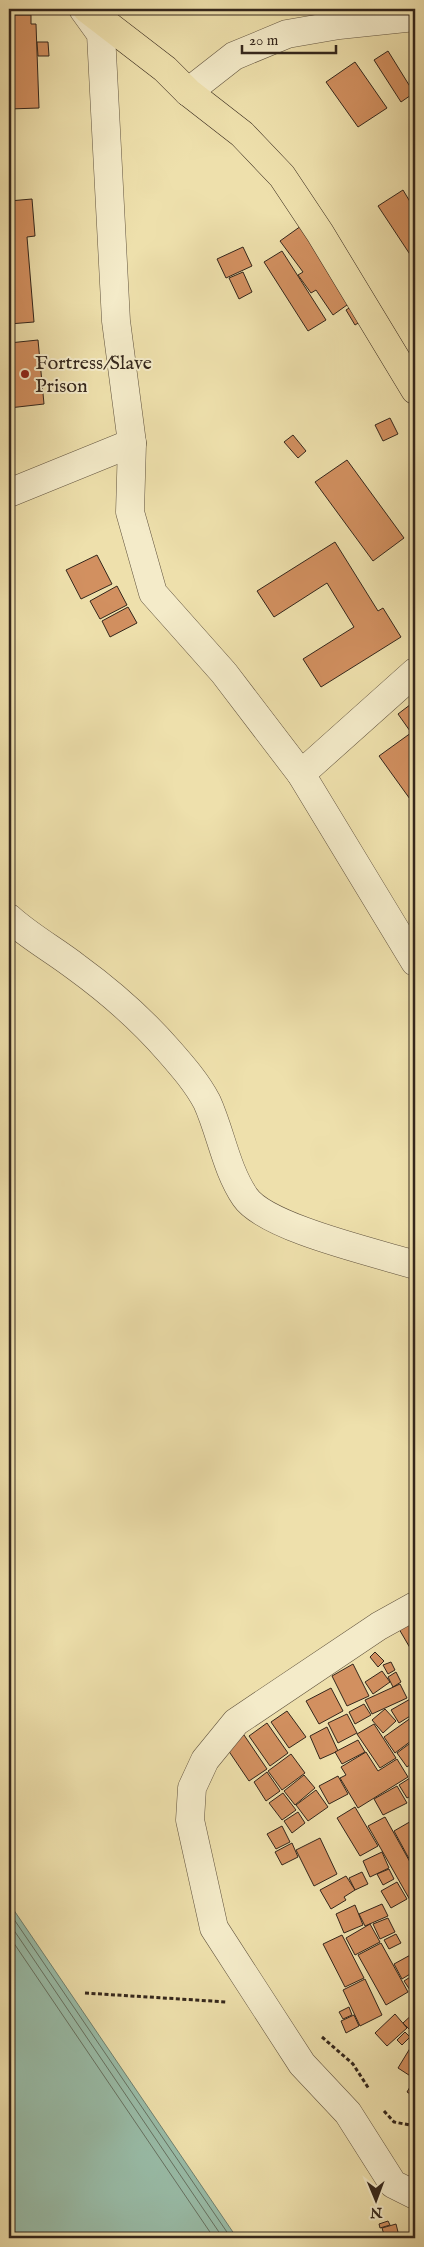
<svg xmlns="http://www.w3.org/2000/svg" width="424" height="2247" viewBox="0 0 424 2247" font-family="'IM FELL English',serif">
<style>
.water{fill:#99bda9;stroke:#718170}
.lines{fill:none;stroke-linecap:round;stroke-linejoin:round}
.shore{stroke:#667262;stroke-width:1}
.building{fill:#d29060;stroke:#34261b}
.minor-casing{stroke:#62543f;stroke-width:29}
.major-casing{stroke:#34261b;stroke-width:29}
.path{stroke:#34261b;stroke-width:3;stroke-dasharray:4 2.5;stroke-linecap:butt}
.minor{stroke:#f4ebc9;stroke-width:28}
.major{stroke:#eee0ac;stroke-width:28}
.poi-dot{fill:#8f2418;stroke:#f4ebc9;stroke-width:2}
.labels{text-anchor:middle;stroke-width:4;stroke-linejoin:round;paint-order:stroke}
.poi-label{font-size:20px;fill:#34261b;stroke:#f4ebc9;text-anchor:start}
</style>
<rect width="100%" height="100%" fill="#eee0ac"/>
<filter id="stains"><feTurbulence type="fractalNoise" baseFrequency=".004" numOctaves="4"/><feColorMatrix values="0 0 0 0 .2 0 0 0 0 .09 0 0 0 0 .02 0 0 0 .5 -.17"/></filter>
<radialGradient id="worn" r=".72"><stop offset=".6" stop-color="#630" stop-opacity="0"/><stop offset="1" stop-color="#630" stop-opacity=".3"/></radialGradient>
<path class="water" d="M9 1903 237 2238H9Z"/>
<g class="lines">
<g class="shore">
<path d="M9 1912 231 2238"/>
<path d="M9 1923 223 2238"/>
<path d="M9 1936 214 2238"/>
</g>
</g>
<g class="building">
<path d="M9 15H31V24H36L39 108 9 109Z"/>
<path d="M37 42H48L49 56H38Z"/>
<path d="M388 51 414 93 401 102 374 60Z"/>
<path d="M355 62 387 108 358 127 326 82Z"/>
<path d="M403 190 415 210V262L378 206Z"/>
<path d="M32 199 35 236 27 237 34 322 9 324V201Z"/>
<path d="M308 221 361 295 333 315 316 290 311 293 298 275 303 272 280 241Z"/>
<path d="M243 247 252 266 226 278 217 259Z"/>
<path d="M282 251 326 320 308 331 264 262Z"/>
<path d="M243 272 252 292 239 299 229 278Z"/>
<path d="M362 300 371 315 355 325 346 310Z"/>
<path d="M38 340 44 404 9 408V343Z"/>
<path d="M390 418 398 434 383 441 375 425Z"/>
<path d="M293 435 306 451 298 458 284 442Z"/>
<path d="M347 460 404 538 373 561 315 482Z"/>
<path d="M335 542 378 611 383 608 401 637 321 687 303 659 354 627 327 583 274 617 257 591Z"/>
<path d="M97 555 112 584 81 599 66 570Z"/>
<path d="M117 586 127 605 100 619 90 601Z"/>
<path d="M128 607 137 623 110 637 102 621Z"/>
<path d="M415 701V727L410 731 398 714Z"/>
<path d="M415 730V806L379 756Z"/>
<path d="M410 1623 415 1632V1651L413 1653 399 1629Z"/>
<path d="M375 1652 384 1661 378 1667 370 1657Z"/>
<path d="M391 1662 395 1670 388 1674 383 1665Z"/>
<path d="M353 1664 369 1696 347 1706 332 1676Z"/>
<path d="M382 1671 390 1682 373 1694 365 1682Z"/>
<path d="M396 1672 401 1682 393 1687 388 1677Z"/>
<path d="M400 1684 407 1698 372 1714 365 1700Z"/>
<path d="M331 1688 343 1711 319 1724 306 1701Z"/>
<path d="M412 1698 415 1704V1713L399 1723 391 1710Z"/>
<path d="M364 1704 371 1715 355 1724 349 1712Z"/>
<path d="M385 1709 396 1721 383 1733 372 1720Z"/>
<path d="M287 1711 306 1737 289 1748 271 1722Z"/>
<path d="M347 1714 357 1733 338 1743 328 1723Z"/>
<path d="M415 1715V1738L395 1753 384 1737Z"/>
<path d="M267 1723 288 1753 270 1766 249 1736Z"/>
<path d="M374 1724 396 1758 380 1768 357 1734Z"/>
<path d="M327 1727 338 1751 320 1759 310 1736Z"/>
<path d="M244 1735 267 1769 249 1781 226 1747Z"/>
<path d="M358 1740 365 1752 342 1764 335 1752Z"/>
<path d="M413 1741 415 1744V1761L407 1767 397 1753Z"/>
<path d="M366 1752 378 1771 397 1759 408 1777 358 1808 340 1778 346 1775 341 1767Z"/>
<path d="M291 1754 305 1773 282 1790 268 1771Z"/>
<path d="M267 1772 280 1791 266 1801 254 1782Z"/>
<path d="M304 1775 315 1788 295 1805 284 1791Z"/>
<path d="M338 1776 348 1794 329 1804 319 1786Z"/>
<path d="M410 1778 415 1788V1794L407 1798 399 1785Z"/>
<path d="M397 1786 407 1803 383 1815 374 1799Z"/>
<path d="M316 1790 328 1807 308 1821 296 1805Z"/>
<path d="M283 1793 296 1810 282 1820 269 1803Z"/>
<path d="M355 1807 378 1846 360 1856 337 1818Z"/>
<path d="M298 1812 305 1823 292 1833 284 1821Z"/>
<path d="M385 1817 415 1871V1897L410 1900 368 1826Z"/>
<path d="M413 1820 415 1824V1864L413 1866 394 1831Z"/>
<path d="M282 1826 290 1842 276 1849 267 1834Z"/>
<path d="M320 1838 337 1874 314 1886 296 1850Z"/>
<path d="M292 1843 298 1857 282 1865 275 1852Z"/>
<path d="M382 1852 389 1868 370 1877 363 1861Z"/>
<path d="M389 1869 394 1879 383 1885 377 1874Z"/>
<path d="M362 1872 368 1884 355 1890 349 1878Z"/>
<path d="M346 1876 355 1890 344 1897 346 1900 331 1909 320 1890Z"/>
<path d="M397 1882 407 1899 391 1908 381 1891Z"/>
<path d="M382 1904 388 1916 365 1926 359 1914Z"/>
<path d="M355 1905 363 1925 344 1933 336 1914Z"/>
<path d="M388 1918 395 1932 380 1939 373 1924Z"/>
<path d="M370 1924 380 1942 355 1955 346 1938Z"/>
<path d="M396 1934 401 1943 389 1949 384 1940Z"/>
<path d="M342 1935 364 1978 345 1987 323 1944Z"/>
<path d="M381 1943 408 1992 386 2005 358 1955Z"/>
<path d="M414 1953 415 1971 402 1979 394 1964Z"/>
<path d="M415 1974V1996H414L404 1981Z"/>
<path d="M365 1979 382 2015 360 2026 343 1990Z"/>
<path d="M349 2007 352 2015 343 2019 339 2012Z"/>
<path d="M415 2012V2033L414 2034 403 2023Z"/>
<path d="M395 2014 407 2028 387 2046 375 2033Z"/>
<path d="M354 2015 359 2026 346 2033 341 2021Z"/>
<path d="M405 2032 410 2037 402 2045 397 2040Z"/>
<path d="M412 2045 415 2047V2079L398 2068Z"/>
<path d="M414 2080 415 2081V2097L407 2092Z"/>
<path d="M388 2221 390 2225 380 2228 379 2224Z"/>
<path d="M396 2224 399 2236 385 2238 382 2228Z"/>
</g>
<g class="lines">
<g class="minor-casing">
<g id="minor">
<path d="M83 9 101 34 116 321 132 443 130 512 153 593 224 673 301 774 415 962"/>
<path d="M188 92 234 56 287 34 339 25 415 17"/>
<path d="M9 493 132 443"/>
<path d="M301 774 415 672"/>
<path d="M9 918C30 937 54 950 76 967 109 991 142 1020 169 1051 183 1067 197 1083 207 1102 221 1133 226 1169 245 1197 266 1228 377 1253 415 1265"/>
<path d="M415 1606 379 1626 236 1722 205 1760 192 1788 190 1820 214 1928 302 2064 348 2113 393 2184 415 2195"/>
</g>
</g>
<g class="major-casing">
<path id="major" d="M87 9 165 69 188 92 242 134 282 176 320 233 415 390"/>
</g>
<g class="path">
<path d="M85 1993 227 2002"/>
<path d="M322 2037 353 2064 369 2089"/>
<path d="M384 2111 394 2122 415 2126"/>
</g>
<use href="#minor" class="minor"/>
<use href="#major" class="major"/>
</g>
<circle class="poi-dot" cx="25" cy="374" r="5"/>
<g class="labels">
<g class="poi-label">
<text x="35" y="369">Fortress/Slave<tspan x="35" dy="23">Prison</tspan></text>
</g>
</g>
<rect width="424" height="2247" fill="none" stroke="#eee0ac" stroke-width="30"/>
<rect x="10" y="10" width="404" height="2227" fill="none" stroke="#34261b" stroke-width="2.5"/>
<rect x="15" y="15" width="394" height="2217" fill="none" stroke="#34261b"/>
<g transform="translate(376 2200) rotate(179)" stroke="#f4ebc9" stroke-width="4" paint-order="stroke">
<path d="M0-4L9 19L0 12L-9 19Z" fill="#34261b"/>
<text y="-8" font-size="14" font-weight="bold" text-anchor="middle" fill="#34261b">N</text>
</g>
<path d="M242 45v8h94v-8" fill="none" stroke="#34261b" stroke-width="2.5"/>
<text x="249" y="45" font-size="15" fill="#34261b" stroke="#f4ebc9" stroke-width="4" paint-order="stroke">20 m</text>
<rect width="100%" height="100%" filter="url(#stains)"/>
<rect width="100%" height="100%" fill="url(#worn)"/>
</svg>
